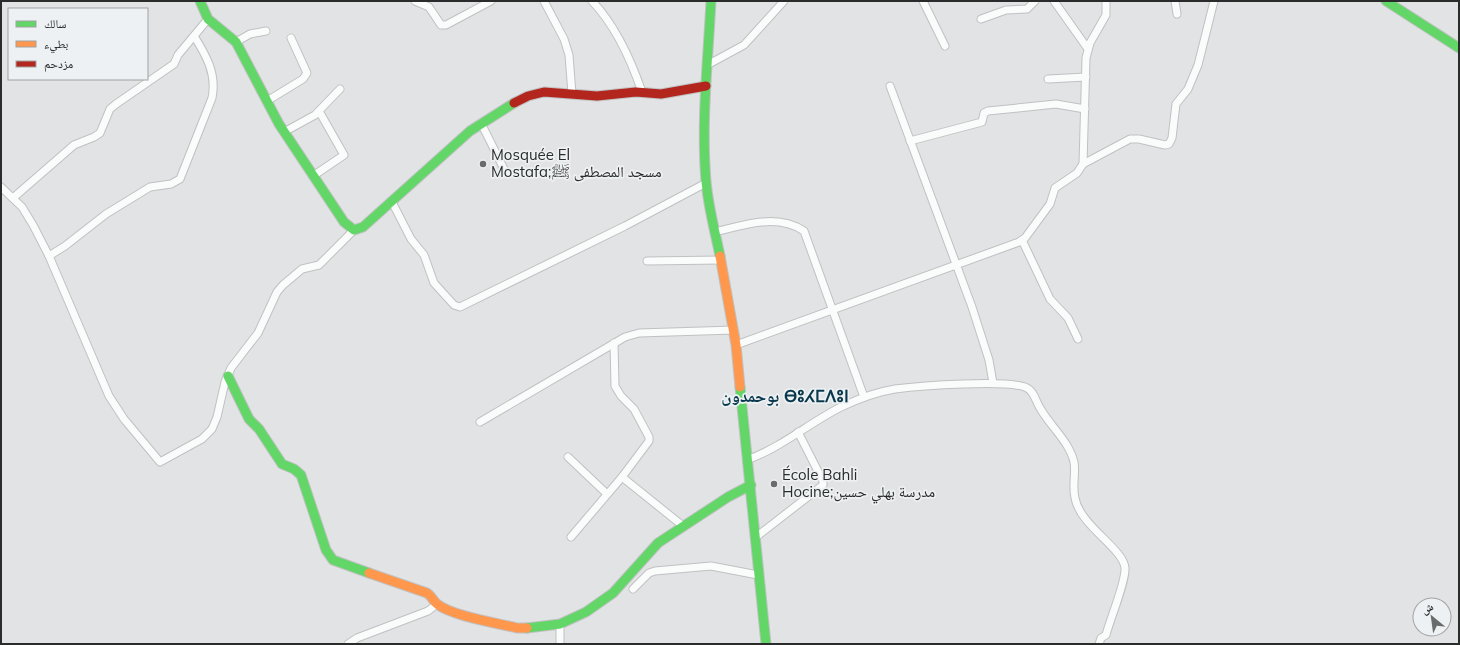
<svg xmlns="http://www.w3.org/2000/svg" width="1460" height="645" viewBox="0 0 1460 645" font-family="Mulish,'Noto Naskh Arabic','Noto Sans Tifinagh',sans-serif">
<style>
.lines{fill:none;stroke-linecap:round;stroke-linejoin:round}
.street-casing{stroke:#c0c1c2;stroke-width:9}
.fast-casing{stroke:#c0c1c2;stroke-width:11}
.slow-casing{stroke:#c0c1c2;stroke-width:11}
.jam-casing{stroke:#c0c1c2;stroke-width:11}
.street{stroke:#fafbfb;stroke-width:7}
.fast{stroke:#63d668;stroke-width:9}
.slow{stroke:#ff974d;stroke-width:9}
.jam{stroke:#b3261e;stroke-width:9}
.poi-dot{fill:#6a6c6c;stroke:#eef1f3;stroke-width:1.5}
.labels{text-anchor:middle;stroke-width:3.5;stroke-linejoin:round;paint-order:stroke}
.poi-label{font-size:15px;fill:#2a2c2c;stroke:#eef1f3;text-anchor:start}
.quarter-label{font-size:17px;font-weight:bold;fill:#08384c;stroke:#eef1f3}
</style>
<rect width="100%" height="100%" fill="#e1e3e4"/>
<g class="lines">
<g class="street-casing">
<g id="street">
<path d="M415 1 429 7 441 25H446L491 1"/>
<path d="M544 1 564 39 569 55 572 94"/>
<path d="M592 1C616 26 631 60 642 92"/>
<path d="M923 1 945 46"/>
<path d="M1054 1 1088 49"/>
<path d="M1175 1 1177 14"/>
<path d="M981 19 1006 10 1027 9 1035 1"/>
<path d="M236 42 250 34 266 31"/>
<path d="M709 64 744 45 784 1"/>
<path d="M1048 79 1086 77"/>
<path d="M890 86 972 307 989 360 993 383"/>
<path d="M267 101 303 79 307 73 291 38"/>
<path d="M481 123 506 173"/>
<path d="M284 132 315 115 340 89"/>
<path d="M910 141 982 122 984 113 988 111 1056 104 1085 109"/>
<path d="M1083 164 1130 139H1139L1165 145 1169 144 1172 138 1176 104 1188 89 1198 65 1214 1"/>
<path d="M313 176 344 155 319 111"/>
<path d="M1 187 22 207 33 225 49 256 109 396 124 419 160 462 202 439 212 429 217 417 225 382 231 368 258 333 277 292 283 285 302 269 319 265 354 230"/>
<path d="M13 198 74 145 94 137 100 133 110 109 116 104 174 64 178 55 208 19"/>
<path d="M392 202 411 239 424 255 434 283 454 305 460 307 625 226 706 183"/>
<path d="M715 232C745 225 777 213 804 231L864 397"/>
<path d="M1022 240 1050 299 1068 318 1078 339"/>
<path d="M49 256 65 246 106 214 150 187 171 184 180 179 212 98C217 74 206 55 194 36"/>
<path d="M647 261 721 260"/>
<path d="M736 345 1019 242 1025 238 1050 204 1055 188 1077 173 1083 164 1086 58 1090 43 1106 15V1"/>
<path d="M480 422 625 337 639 333 734 330"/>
<path d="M568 457 607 494"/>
<path d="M749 459C782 447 809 423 841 407 858 399 876 392 895 389 918 386 1010 379 1027 388 1034 391 1036 402 1040 408 1050 426 1069 441 1074 462 1076 473 1072 486 1075 498 1080 526 1123 548 1125 568 1126 582 1110 619 1106 635L1101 638 1099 644"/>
<path d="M622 477 683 526"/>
<path d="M571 537 622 477 649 441V437L634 409 621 396 615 386 614 343"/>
<path d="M756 537 823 485V481L798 432"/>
<path d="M633 589 649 573 655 571 711 566 758 575"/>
<path d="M560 624V644"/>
<path d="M348 644 357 638 428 611 437 604"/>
</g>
</g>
<g class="fast-casing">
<g id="fast">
<path d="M200 1 208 19 236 42 279 124 344 222 354 230 363 227 470 131 514 103"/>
<path d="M711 1C708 61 701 121 706 181 708 206 715 231 720 256"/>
<path d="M1386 1 1459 48"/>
<path d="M228 376 249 419 259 429 282 464 294 469 301 475 326 550 333 560 369 573"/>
<path d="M740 387 766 644"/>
<path d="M527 628 560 624 586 612 613 593 658 543 728 497 751 485"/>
</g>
</g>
<g class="slow-casing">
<g id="slow">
<path d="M720 256 736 345 740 387"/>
<path d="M369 573 427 593C432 596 433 601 437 604 452 616 497 623 517 628H527"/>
</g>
</g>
<g class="jam-casing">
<path id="jam" d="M514 103 528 96 544 92 597 96 636 92 661 94 706 86"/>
</g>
<use href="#street" class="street"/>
<use href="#fast" class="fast"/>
<use href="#slow" class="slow"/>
<use href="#jam" class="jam"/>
</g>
<g class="poi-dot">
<circle cx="483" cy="164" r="4"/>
<circle cx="774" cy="484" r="4"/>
</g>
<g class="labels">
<g class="poi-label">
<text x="491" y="160">Mosquée El<tspan x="491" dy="17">Mostafa;مسجد المصطفى ﷺ</tspan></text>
<text x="782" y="480">École Bahli<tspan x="782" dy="17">Hocine;مدرسة بهلي حسين</tspan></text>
</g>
<g class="quarter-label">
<text x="785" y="402">بوحمدون ⴱⵓⵃⵎⴷⵓⵏ</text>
</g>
</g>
<rect width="1460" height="645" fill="none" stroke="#2a2c2c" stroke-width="4"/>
<rect x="8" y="8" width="140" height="72" fill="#eef1f3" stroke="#a0a2a3"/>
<rect x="16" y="21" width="20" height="6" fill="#63d668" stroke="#a0a2a3"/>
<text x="44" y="28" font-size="12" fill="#2a2c2c">سالك</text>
<rect x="16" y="41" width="20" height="6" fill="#ff974d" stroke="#a0a2a3"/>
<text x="44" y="48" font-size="12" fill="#2a2c2c">بطيء</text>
<rect x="16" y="61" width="20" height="6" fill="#b3261e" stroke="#a0a2a3"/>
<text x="44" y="68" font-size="12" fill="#2a2c2c">مزدحم</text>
<g transform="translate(1432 617) rotate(331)"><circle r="19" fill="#eef1f3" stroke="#a0a2a3"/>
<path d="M0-3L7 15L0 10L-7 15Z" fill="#6a6c6c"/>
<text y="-6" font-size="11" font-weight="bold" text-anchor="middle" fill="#2a2c2c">ش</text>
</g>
</svg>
